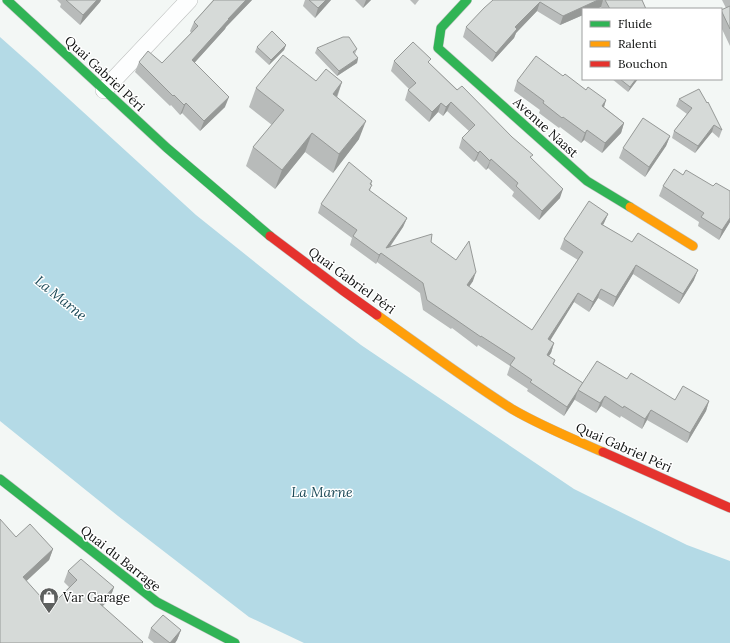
<svg xmlns="http://www.w3.org/2000/svg" width="730" height="643" viewBox="0 0 730 643" font-family="Lora,serif">
<style>
.water{fill:#b4dae6}
.lines{fill:none;stroke-linecap:round;stroke-linejoin:round}
.street-casing{stroke:#bfc1c0;stroke-width:18}
.fast-casing{stroke:#bfc1c0;stroke-width:10}
.slow-casing{stroke:#bfc1c0;stroke-width:10}
.jam-casing{stroke:#bfc1c0;stroke-width:10}
.street{stroke:#fdfefe;stroke-width:17}
.fast{stroke:#30b455;stroke-width:9}
.slow{stroke:#ff9f0a;stroke-width:9}
.jam{stroke:#e5322d;stroke-width:9}
.wall{fill:#b8bbba}
.shaded-wall{fill:#969997}
.building{fill:#d6dad8;stroke:#969997}
.labels{text-anchor:middle;stroke-width:3;stroke-linejoin:round;paint-order:stroke}
.street-label{font-size:13px;fill:#0d0f0e;stroke:#fff}
.poi-label{font-size:13px;fill:#0d0f0e;stroke:#fff;text-anchor:start}
.water-label{font-size:14px;font-style:italic;fill:#1c4957;stroke:#fff}
</style>
<rect width="100%" height="100%" fill="#f3f7f5"/>
<path class="water" d="M0 37 36 69 196 215 301 299 361 345 574 489 687 545 730 561V643H304L249 617 118 516 0 421Z"/>
<g class="lines">
<g class="street-casing">
<path id="street" d="M104 90 189 0"/>
</g>
<g class="fast-casing">
<g id="fast">
<path d="M7 0 167 148 270 236"/>
<path d="M467 0 441 28 438 48 587 181 630 207"/>
<path d="M0 479 157 602 235 643"/>
</g>
</g>
<g class="slow-casing">
<g id="slow">
<path d="M630 207 693 246"/>
<path d="M377 315C422 347 466 380 512 409 541 426 573 439 603 452"/>
</g>
</g>
<g class="jam-casing">
<g id="jam">
<path d="M270 236 342 290 377 315"/>
<path d="M603 452 730 508"/>
</g>
</g>
<use href="#street" class="street"/>
<use href="#fast" class="fast"/>
<use href="#slow" class="slow"/>
<use href="#jam" class="jam"/>
</g>
<g class="wall">
<path d="M57 0H101L100 2 80 25 60 7 61 4Z"/>
<path d="M213 0H252L226 27 225 29 194 63 225 107 200 131 182 113 180 115 171 105 170 106 135 72 139 62 162 63 191 33 190 31 194 22Z"/>
<path d="M305 0H331L315 18 303 6Z"/>
<path d="M355 0H371L363 8Z"/>
<path d="M410 0H419L415 5Z"/>
<path d="M493 0H642L646 9H602L601 7 560 25 537 11 516 33 514 38 492 62 463 37 466 27Z"/>
<path d="M722 0H730V46L721 27V10L726 8Z"/>
<path d="M286 45 284 50 269 65 255 52 257 47Z"/>
<path d="M317 48 357 49 355 54 358 58 357 63 337 76 315 53Z"/>
<path d="M394 61 429 63 531 158 560 198 539 220 512 196 514 192 488 168 486 170 476 160 474 162 459 148 462 138 469 131 447 111 443 116 438 112 429 122 405 100 408 90 409 89 391 71Z"/>
<path d="M563 76 586 90 606 100 604 107 624 123 621 133 602 153 584 140 581 143 560 127 559 128 539 113 540 110 514 91 517 81Z"/>
<path d="M612 79H638L628 92Z"/>
<path d="M316 81 342 82 337 98 359 139 333 173 305 152 275 189 246 166 253 147 272 125 249 107 256 88Z"/>
<path d="M679 99 717 122 722 130 719 138 712 132 695 153 672 138 674 131 687 114 676 106Z"/>
<path d="M670 136 666 146 645 177 619 158 623 148Z"/>
<path d="M683 175 713 186 730 191V222L719 240 698 226 699 222 659 196 663 186Z"/>
<path d="M372 181 370 191 407 218 403 227 390 247 431 242 473 281 469 287 532 330 578 260 560 249 564 239 608 214 603 225 694 280 679 304 633 274 613 307 598 298 589 312 574 302 550 340 554 343 551 353 549 356 555 360 554 364 583 383 627 379 675 400 709 401 706 411 687 443 647 420 642 429 621 416 620 418 601 406 596 413 575 400V399L564 416 527 391 528 389 507 375 510 366 478 345 477 347 452 328 451 329 423 310 420 293 377 262 376 264 350 245 352 238 318 213 321 204Z"/>
<path d="M16 537 53 549 49 560 26 581 50 607 69 587 64 582 68 571 114 587 110 598 103 606 0 643Z"/>
<path d="M151 628 181 630 177 640 175 643H154L148 638Z"/>
</g>
<g class="shaded-wall">
<path d="M97 0H101L100 2 80 25 83 15Z"/>
<path d="M246 0H252L226 27 225 29 188 70 192 60 228 19Z"/>
<path d="M326 0H331L315 18 318 8Z"/>
<path d="M366 0H371L363 8Z"/>
<path d="M598 0H603L601 7 596 9H583V15L560 25 563 16Z"/>
<path d="M540 2 537 11 516 33 514 38 492 62 496 53 515 27Z"/>
<path d="M286 45 284 50 269 65 271 60Z"/>
<path d="M358 58 357 63 337 76 339 71Z"/>
<path d="M636 79H638L628 92 630 87Z"/>
<path d="M342 82 335 101 333 94Z"/>
<path d="M229 97 225 107 200 131 204 121Z"/>
<path d="M606 100 603 110 602 106Z"/>
<path d="M451 102 447 111 443 116 446 107Z"/>
<path d="M186 103 182 113 180 115 184 105Z"/>
<path d="M441 103 438 112 429 122 432 112Z"/>
<path d="M366 121 359 139 333 173 339 154Z"/>
<path d="M624 123 621 133 602 153 605 143Z"/>
<path d="M714 125 712 132 695 153 698 146Z"/>
<path d="M587 130 584 140 581 143 585 133Z"/>
<path d="M312 133 305 152 275 189 282 170Z"/>
<path d="M670 136 666 146 645 177 649 167Z"/>
<path d="M480 151 476 160 474 162 478 153Z"/>
<path d="M491 159 488 168 486 170 490 161Z"/>
<path d="M563 189 560 198 539 220 542 211Z"/>
<path d="M608 214 604 223 598 233 601 224Z"/>
<path d="M407 218 403 227 384 255 386 248Z"/>
<path d="M730 218V222L719 240 722 230Z"/>
<path d="M381 253 377 262 376 264 379 255Z"/>
<path d="M636 265 633 274 613 307 616 297Z"/>
<path d="M698 270 694 280 679 304 683 294Z"/>
<path d="M476 272 473 281 463 295 467 285Z"/>
<path d="M601 289 598 298 589 312 593 302Z"/>
<path d="M578 293 574 302 545 349 548 339Z"/>
<path d="M554 343 551 353 543 364 547 355Z"/>
<path d="M578 390 575 399 564 416 567 407Z"/>
<path d="M605 396 601 406 596 413 600 403Z"/>
<path d="M709 401 706 411 687 443 690 433Z"/>
<path d="M651 410 647 420 642 429 645 419Z"/>
<path d="M53 549 49 560 19 588 23 577Z"/>
<path d="M114 587 110 598 95 614 99 603Z"/>
<path d="M181 630 177 640 175 643H170Z"/>
</g>
<g class="building">
<path d="M66 0H97L83 15Z"/>
<path d="M214 0H246L228 19H229L192 60 229 97 204 121 186 103 184 105 174 95 173 96 139 62 148 51 162 63 198 26 194 22Z"/>
<path d="M309 0H326L318 8Z"/>
<path d="M493 0H598L563 16 540 2 515 27 517 29 496 53 466 27 484 8Z"/>
<path d="M605 0H642L646 9H610Z"/>
<path d="M730 6V29L721 10Z"/>
<path d="M272 31 286 45 271 60 257 47Z"/>
<path d="M343 37H349L357 49 353 52 358 58 339 71 317 48Z"/>
<path d="M413 42 431 59 428 62 457 90 462 86 512 137 533 155 530 157 563 189 542 211 516 186 518 183 491 159 490 161 480 151 478 153 462 138 475 125 451 102 446 107 441 103 432 112 408 90 416 83 394 61Z"/>
<path d="M283 55 316 81 326 69 342 82 333 94 366 121 339 154 312 133 282 170 253 147 284 110 256 88Z"/>
<path d="M536 56 563 76 565 74 586 90 588 87 606 100 602 106 624 123 605 143 587 130 585 133 563 117 562 118 543 103 544 101 517 81Z"/>
<path d="M620 79H636L630 87Z"/>
<path d="M699 89 707 103 708 102 722 130 714 125 698 146 674 131 692 108 679 99Z"/>
<path d="M643 118 670 136 649 167 623 148Z"/>
<path d="M349 162 372 181 370 184 372 185 369 190 407 218 386 248 432 234 431 242 456 260 469 241 476 272 467 285 532 330 583 252 564 239 589 201 608 214 601 224 632 242 638 233 698 270 683 294 636 265 616 297 601 289 593 302 578 293 548 339 554 343 547 355 555 360 553 364 583 383 567 407 530 382 532 380 510 365 515 358 481 336V337L455 319 427 300 423 283 381 253 379 255 353 236 357 230 321 204Z"/>
<path d="M674 169 683 175 686 170 713 186 716 183 730 191V218L722 230 701 217 704 213 663 186Z"/>
<path d="M597 361 627 379 631 373 675 400 683 386 709 401 690 433 651 410 645 419 624 406 623 408 605 396 600 403 578 390Z"/>
<path d="M0 519 16 537 30 524 53 549 23 577 50 607 77 580 68 571 81 559 114 587 99 603 143 642 142 643H0Z"/>
<path d="M163 615 181 630 170 643 151 628Z"/>
</g>
<defs>
<g id="shop-pin" transform="scale(1)"><path d="M0 17L-7.5 6A9.5 9.5 0 1 1 7.5 6Z" fill="#5e605f" stroke="#fff"/><path d="M-5-2.5h2.3a2.7 3.5 0 0 1 5.4 0H5L5.5 6h-11ZM-1.5-2.5h3a1.5 2.3 0 0 0-3 0Z" fill="#fff"/></g>
</defs>
<g fill-rule="evenodd">
<use href="#shop-pin" x="49" y="597"/>
</g>
<g class="labels">
<g class="street-label">
<text transform="translate(105 73) rotate(43)" y="5">Quai Gabriel Péri</text>
<text transform="translate(546 127) rotate(42)" y="5">Avenue Naast</text>
<text transform="translate(352 280) rotate(36)" y="5">Quai Gabriel Péri</text>
<text transform="translate(624 447) rotate(24)" y="5">Quai Gabriel Péri</text>
<text transform="translate(121 558) rotate(38)" y="5">Quai du Barrage</text>
</g>
<g class="poi-label">
<text x="63" y="602">Var Garage</text>
</g>
<g class="water-label">
<text transform="translate(61 298) rotate(39)" y="5">La Marne</text>
<text x="322" y="497">La Marne</text>
</g>
</g>
<rect x="582" y="8" width="140" height="72" fill="#ffffff" stroke="#9e9f9f"/>
<rect x="590" y="21" width="20" height="6" fill="#30b455" stroke="#9e9f9f"/>
<text x="618" y="28" font-size="12" fill="#0d0f0e">Fluide</text>
<rect x="590" y="41" width="20" height="6" fill="#ff9f0a" stroke="#9e9f9f"/>
<text x="618" y="48" font-size="12" fill="#0d0f0e">Ralenti</text>
<rect x="590" y="61" width="20" height="6" fill="#e5322d" stroke="#9e9f9f"/>
<text x="618" y="68" font-size="12" fill="#0d0f0e">Bouchon</text>
</svg>
